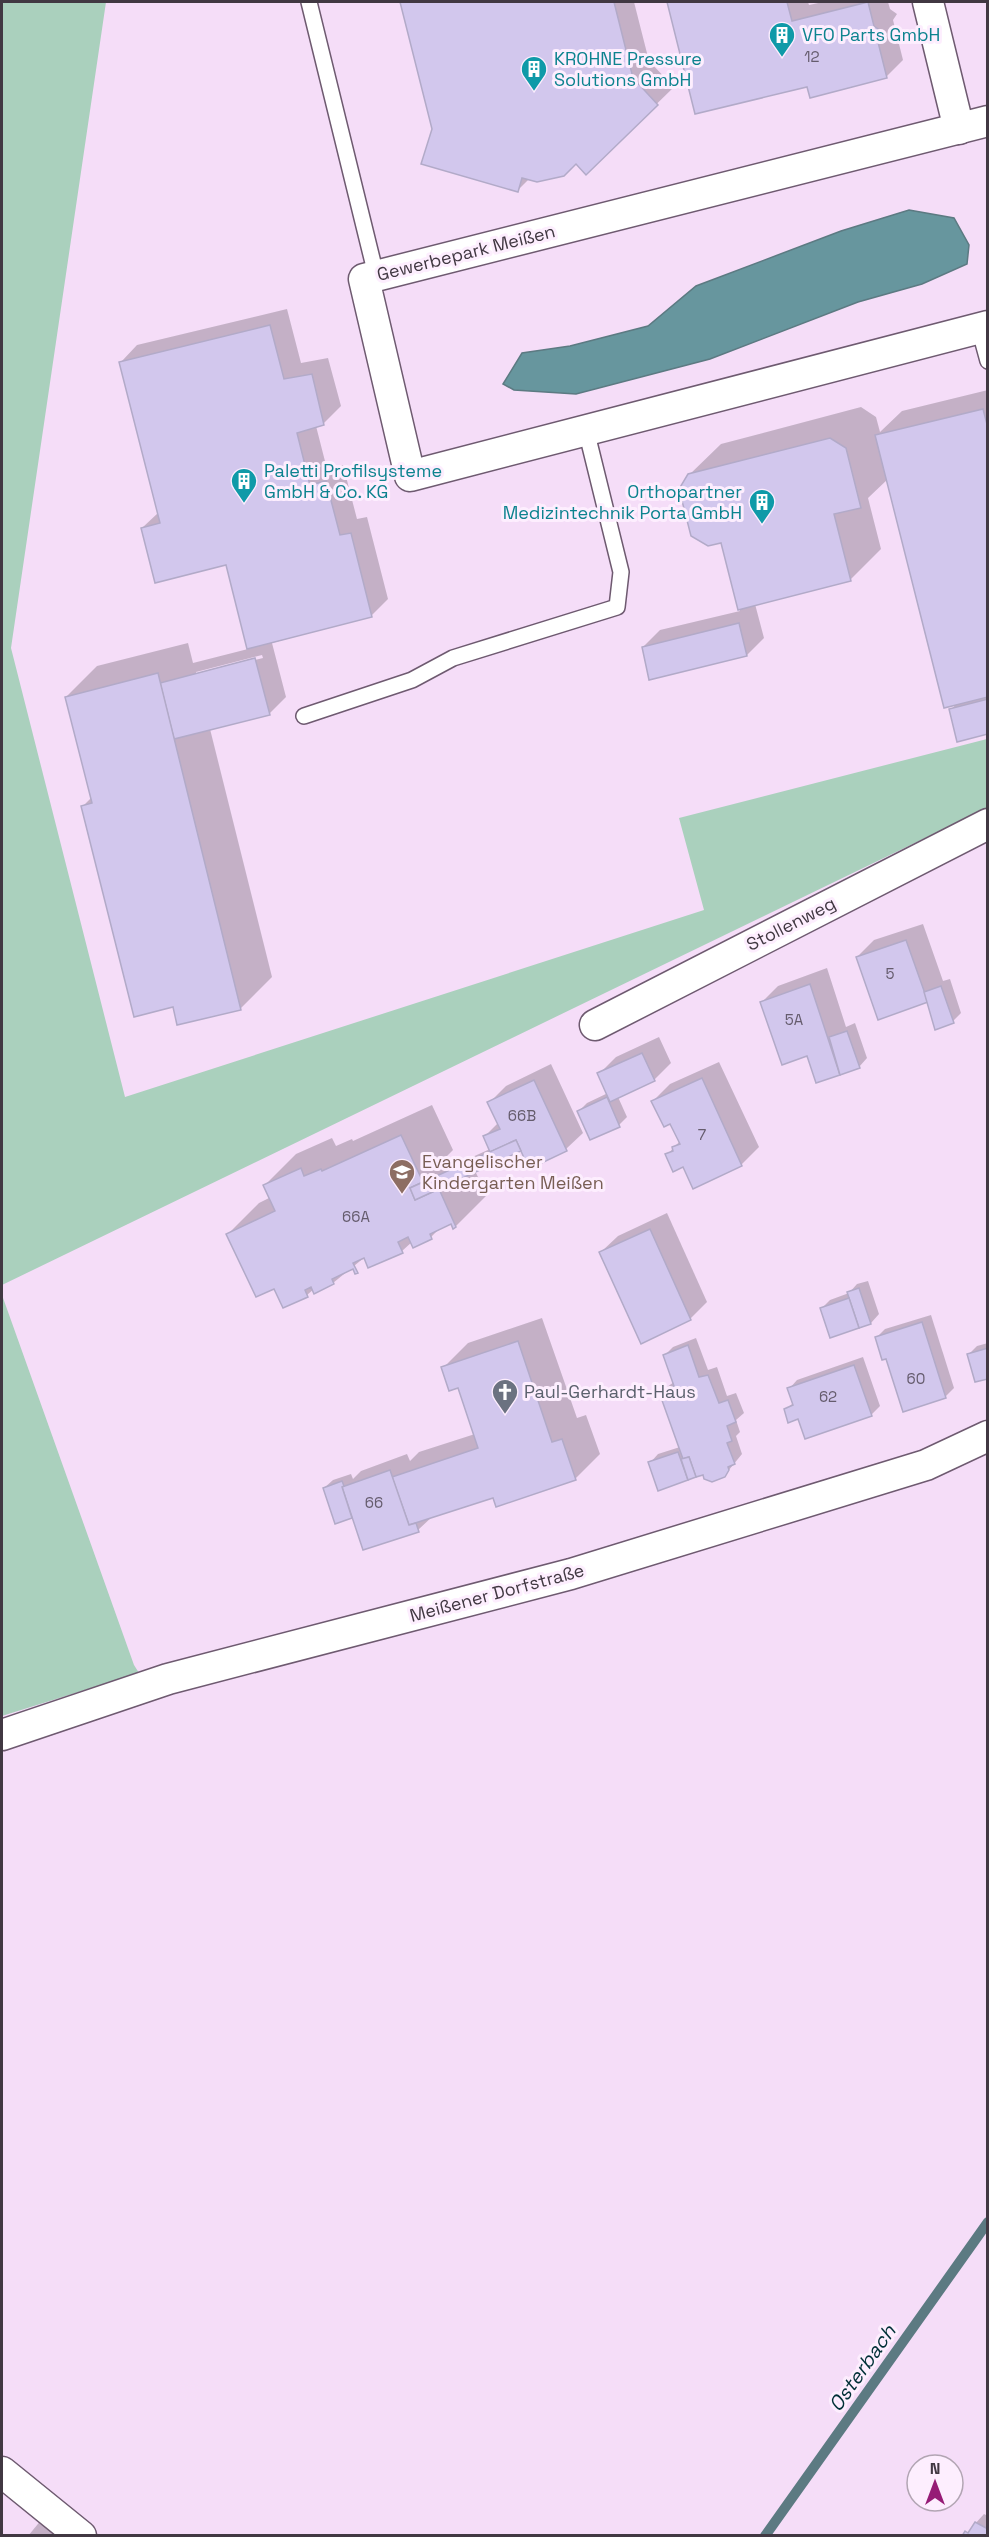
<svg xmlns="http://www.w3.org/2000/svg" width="989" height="2537" viewBox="0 0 989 2537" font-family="'Space Grotesk',sans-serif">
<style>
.green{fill:#aad0bd}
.water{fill:#67969e;stroke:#5c7a82;stroke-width:1.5}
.shadow{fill:#0003;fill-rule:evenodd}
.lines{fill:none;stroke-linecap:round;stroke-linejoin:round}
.stream{stroke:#5c7a82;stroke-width:10}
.building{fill:#d2c7ed;stroke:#b2aac8;stroke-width:1.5}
.lane-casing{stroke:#6e5a70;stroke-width:18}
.street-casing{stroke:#6e5a70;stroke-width:33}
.lane{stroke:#fff;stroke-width:15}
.street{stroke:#fff;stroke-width:30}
.labels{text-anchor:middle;stroke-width:6;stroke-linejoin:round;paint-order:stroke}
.number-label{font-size:15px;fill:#655c6d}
.culture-label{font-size:18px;fill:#0d838f;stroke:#fdeefe;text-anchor:start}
.street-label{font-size:18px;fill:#413842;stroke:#fdeefe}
.education-label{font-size:18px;fill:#785e54;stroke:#fdeefe;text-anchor:start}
.worship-label{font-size:18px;fill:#5b616d;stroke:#fdeefe;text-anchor:start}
.water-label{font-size:20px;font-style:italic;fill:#003037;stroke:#fdeefe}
</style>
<rect width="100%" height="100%" fill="#f5ddf8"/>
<g class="green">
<path d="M2 2H106L11 648 125 1097 704 910 679 818 987 739V808L2 1285Z"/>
<path d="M2 1295 134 1665 139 1673 2 1716Z"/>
</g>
<path class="water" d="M909 210 954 218 969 245 967 264 922 284 858 302 710 359 576 394 514 390 503 384 522 353 570 346 648 326 696 286 841 231Z"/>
<g class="shadow">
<path d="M401 2H634L649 61 674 87 586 173 576 162 529 179 517 191 433 129Z"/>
<path d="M669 2H808L809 5 823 2H888L890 9 897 14 893 20 903 60 886 77 808 85 697 113Z"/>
<path d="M287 309 301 363 328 358 341 406 324 423 316 426 327 469 343 465 357 519 367 517 388 599 371 616 272 643 286 697 269 714 210 729 272 977 241 1008 178 1023 174 1005 82 807 92 797 66 697 97 666 188 643 193 663 248 649 227 563 142 528 159 512 121 362 137 345ZM262 655 263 658 196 675V672Z"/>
<path d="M988 390V732L951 710 957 703 888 479 868 498 881 549 850 580 755 604 764 638 747 655 643 647 660 630 740 611 722 541 689 475 721 444 861 407 876 417 880 432 902 411Z"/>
<path d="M923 924 943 981 950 979 961 1013 953 1021 928 1001 857 957 874 940Z"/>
<path d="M827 968 846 1027 855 1023 867 1058 859 1067 817 1081 808 1054 761 1003 778 986Z"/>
<path d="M659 1037 671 1063 654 1080 618 1097 627 1117 619 1125 579 1111 587 1103 608 1093 599 1074 616 1057Z"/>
<path d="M719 1062 759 1147 742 1164 694 1187 683 1165 667 1155 680 1141 671 1122 653 1101 670 1084Z"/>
<path d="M551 1064 583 1133 566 1149 530 1167 521 1149 475 1171 487 1195 456 1226 452 1222 442 1226 431 1237 412 1242 402 1251 365 1257 333 1283 314 1289 307 1295 275 1287 228 1234 259 1203 271 1197 265 1185 296 1154 332 1138 336 1146 352 1139 353 1141 432 1105 453 1150 442 1161 446 1169 490 1149 484 1137 498 1123 489 1103 506 1086Z"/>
<path d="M667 1213 707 1302 690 1319 601 1252 618 1236Z"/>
<path d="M868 1281 879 1314 871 1323 831 1336 822 1308 830 1300 849 1293 857 1284Z"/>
<path d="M931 1315 954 1388 945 1397 887 1357 877 1337 885 1329Z"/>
<path d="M542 1318 577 1418 586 1415 600 1454 575 1479 494 1496 433 1516 418 1530 364 1548 353 1516 336 1522 324 1488 333 1480 351 1474 353 1479 361 1471 407 1454 410 1461 419 1452 475 1434 459 1386 443 1368 468 1343Z"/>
<path d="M696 1338 708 1370 717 1367 727 1396 736 1393 744 1413 736 1420 740 1432 736 1436 742 1454 724 1476 703 1473 659 1489 650 1463 658 1454 680 1447 660 1392 674 1382 665 1355 673 1347Z"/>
<path d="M988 1343V1377L969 1354 977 1346Z"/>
<path d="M863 1357 880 1406 871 1415 799 1417 786 1410 794 1402 789 1389 797 1380Z"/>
<path d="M984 2514 988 2516V2536H964Z"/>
<path d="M42 2519 63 2536H28Z"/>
</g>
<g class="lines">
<path class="stream" d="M765 2536 988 2222"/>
</g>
<g class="building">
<path d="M400 2H614L633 78 658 105 586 175 576 164 564 176 537 182 522 178 518 192 421 164 432 129Z"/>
<path d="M667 2H787L792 21 868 2 874 26 881 31 877 38 887 78 810 98 807 87 695 114Z"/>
<path d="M270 325 284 379 312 374 324 425 297 433 310 485 326 481 340 535 351 533 372 617 247 649 226 565 155 583 141 528 160 523 119 362Z"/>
<path d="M983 409 988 428V697L944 708 875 435Z"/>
<path d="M830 438 846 448 861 508 834 514 851 581 738 610 721 543 708 546 691 536 679 489 688 474Z"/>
<path d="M739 623 747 656 649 680 642 647Z"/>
<path d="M255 658 270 715 174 739 160 683Z"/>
<path d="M158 673 241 1010 177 1025 173 1007 134 1017 81 806 92 803 65 697Z"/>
<path d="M988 699V734L957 742 949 709Z"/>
<path d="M906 940 928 1002 878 1020 856 957Z"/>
<path d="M810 984 840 1075 816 1083 807 1056 782 1065 760 1002Z"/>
<path d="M941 986 954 1023 935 1030 924 992Z"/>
<path d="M847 1031 860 1068 840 1075 829 1037Z"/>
<path d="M642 1053 655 1081 610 1102 597 1073Z"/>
<path d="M702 1078 742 1166 693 1189 683 1167 673 1172 665 1154 673 1151 672 1147 680 1144 670 1124 664 1127 651 1101Z"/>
<path d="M534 1080 567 1151 529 1169 516 1140 490 1152 483 1136 500 1129 487 1102Z"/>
<path d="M607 1097 620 1127 590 1140 577 1111Z"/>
<path d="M401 1135 423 1182 410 1188 415 1200 439 1189 456 1227 453 1229 451 1224 430 1234 432 1239 413 1248 408 1237 398 1242 403 1253 368 1268 364 1258 353 1263 358 1273 355 1274 353 1269 332 1279 334 1284 314 1294 311 1287 305 1290 308 1297 283 1308 274 1289 256 1297 226 1234 275 1211 263 1185 301 1168 304 1176 321 1169 322 1171Z"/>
<path d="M516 1140 521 1151 415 1200 410 1188Z"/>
<path d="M650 1229 691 1320 641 1344 599 1252Z"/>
<path d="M859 1288 871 1324 859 1328 847 1292Z"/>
<path d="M849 1298 859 1328 830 1338 820 1308Z"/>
<path d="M922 1322 946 1398 903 1412 886 1359 882 1360 875 1337Z"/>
<path d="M518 1341 552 1442 562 1439 576 1480 496 1507 493 1498 409 1525 392 1477 478 1448 458 1388 449 1391 441 1367Z"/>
<path d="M688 1345 699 1377 708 1375 719 1403 728 1400 736 1422 727 1426 732 1441 727 1443 735 1464 728 1467 729 1470 725 1477 712 1482 704 1479 703 1475 696 1477 689 1457 683 1459 659 1392 674 1386 663 1355Z"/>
<path d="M988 1348V1379L975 1382 967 1354Z"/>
<path d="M854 1365 872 1416 805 1439 798 1419 788 1423 784 1409 793 1405 787 1388Z"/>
<path d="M678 1452 688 1480 658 1491 648 1462Z"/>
<path d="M689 1457 696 1477 688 1480 681 1459Z"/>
<path d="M390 1470 409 1525 416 1523 419 1532 363 1550 342 1487Z"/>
<path d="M342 1481 344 1486 342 1487 352 1518 335 1524 323 1488Z"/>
<path d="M975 2522 988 2529V2536H962L965 2531 968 2533Z"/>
</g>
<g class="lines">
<g class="lane-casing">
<g id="lane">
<path d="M309 2 376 275"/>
<path d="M979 328 988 361"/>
<path d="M304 716 412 680 453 658 617 607 621 572 586 430"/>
</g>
</g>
<g class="street-casing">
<g id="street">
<path d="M928 2 959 129"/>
<path d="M988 121 364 279 410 476 988 326"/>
<path d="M595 1025 988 824"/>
<path d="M2 1735 168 1679 571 1574 926 1465 988 1436"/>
<path d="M2 2472 81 2536"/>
</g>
</g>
<use href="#lane" class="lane"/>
<use href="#street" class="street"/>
</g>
<defs>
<g id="building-pin" transform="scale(1.35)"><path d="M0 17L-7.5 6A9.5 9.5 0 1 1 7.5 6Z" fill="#0f9aa8" stroke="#fdeefe"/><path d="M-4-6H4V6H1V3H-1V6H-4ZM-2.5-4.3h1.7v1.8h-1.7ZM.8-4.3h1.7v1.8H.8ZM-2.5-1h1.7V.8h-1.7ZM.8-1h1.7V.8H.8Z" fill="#fff"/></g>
<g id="school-pin" transform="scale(1.35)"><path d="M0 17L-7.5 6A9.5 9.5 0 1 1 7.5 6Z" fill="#8d6e63" stroke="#fdeefe"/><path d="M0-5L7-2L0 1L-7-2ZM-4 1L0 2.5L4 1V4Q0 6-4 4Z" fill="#fff"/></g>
<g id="church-pin" transform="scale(1.35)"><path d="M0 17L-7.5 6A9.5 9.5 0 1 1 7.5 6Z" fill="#6b7280" stroke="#fdeefe"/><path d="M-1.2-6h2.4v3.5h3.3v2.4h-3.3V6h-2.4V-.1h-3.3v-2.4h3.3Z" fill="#fff"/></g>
</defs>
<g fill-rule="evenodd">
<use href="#building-pin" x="782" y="35"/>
<use href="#building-pin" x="534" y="69"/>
<use href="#building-pin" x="244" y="481"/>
<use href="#building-pin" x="762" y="502"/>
<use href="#school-pin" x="402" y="1172"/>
<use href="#church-pin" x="505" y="1392"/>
</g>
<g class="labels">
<g class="number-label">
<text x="812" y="62">12</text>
<text x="890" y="979">5</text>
<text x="794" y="1025">5A</text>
<text x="522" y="1121">66B</text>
<text x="702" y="1140">7</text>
<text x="356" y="1222">66A</text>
<text x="916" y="1384">60</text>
<text x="828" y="1402">62</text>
<text x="374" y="1508">66</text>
</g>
<g class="culture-label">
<text x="802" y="41">VFO Parts GmbH</text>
<text x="554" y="65">KROHNE Pressure<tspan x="554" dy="21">Solutions GmbH</tspan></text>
<text x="264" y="477">Paletti Profilsysteme<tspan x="264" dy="21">GmbH &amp; Co. KG</tspan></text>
<text x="742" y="498" text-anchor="end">Orthopartner<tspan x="742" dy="21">Medizintechnik Porta GmbH</tspan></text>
</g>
<g class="street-label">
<text transform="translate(466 253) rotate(-14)" y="6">Gewerbepark Meißen</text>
<text transform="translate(791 924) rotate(-27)" y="6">Stollenweg</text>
<text transform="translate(497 1593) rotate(-15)" y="6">Meißener Dorfstraße</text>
</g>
<g class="education-label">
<text x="422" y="1168">Evangelischer<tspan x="422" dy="21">Kindergarten Meißen</tspan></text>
</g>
<g class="worship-label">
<text x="524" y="1398">Paul-Gerhardt-Haus</text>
</g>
<g class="water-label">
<text transform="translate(862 2368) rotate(-55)" y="7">Osterbach</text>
</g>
</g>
<rect width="989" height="2537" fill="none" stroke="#413842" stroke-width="6"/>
<g transform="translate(935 2483)"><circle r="28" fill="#fdeefe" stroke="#b2a5b3" stroke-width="1.5"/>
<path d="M0-4.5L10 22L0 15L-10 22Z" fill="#961c76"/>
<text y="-9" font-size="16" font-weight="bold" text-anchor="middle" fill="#413842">N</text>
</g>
</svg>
